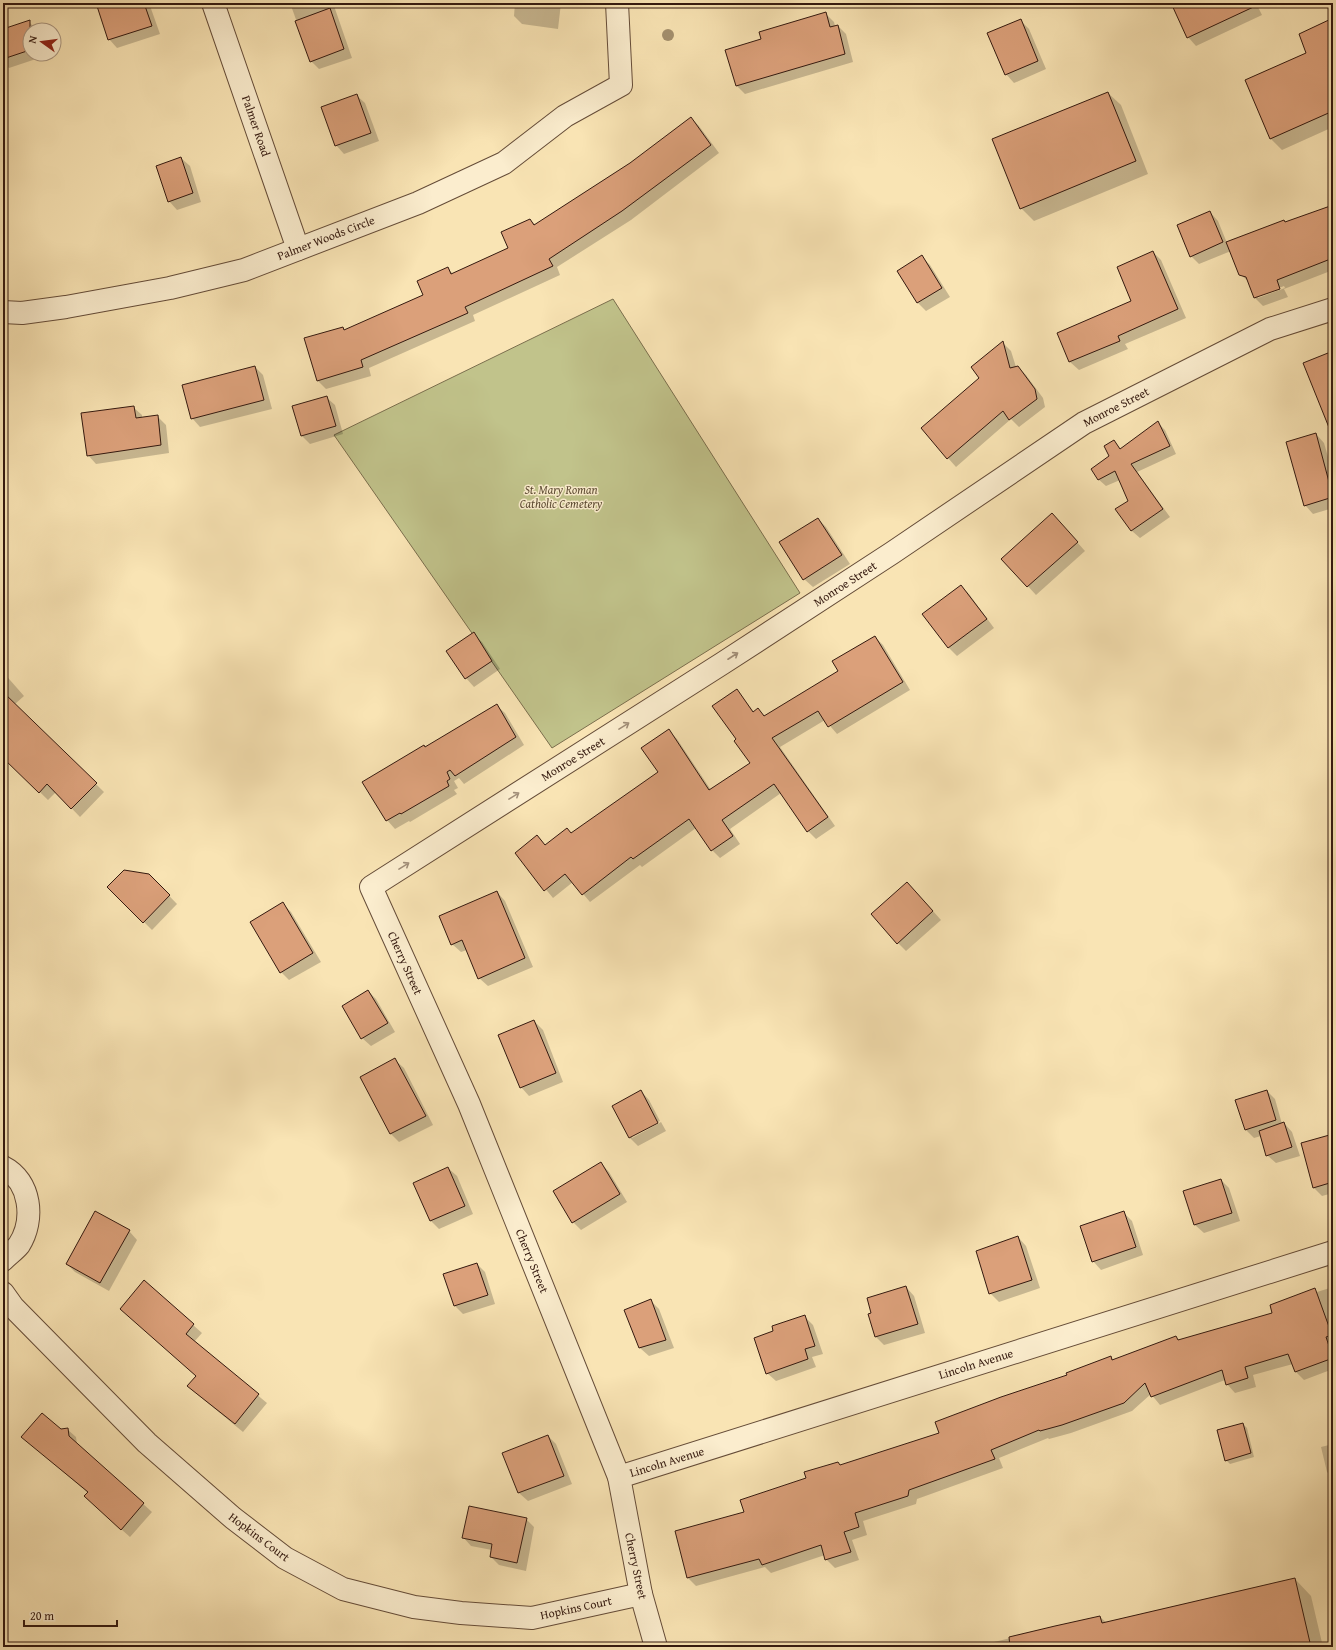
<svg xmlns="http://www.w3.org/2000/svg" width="1336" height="1650" viewBox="0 0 1336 1650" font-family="'Gentium Book Plus',serif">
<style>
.green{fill:#c1c38b;stroke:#7a6e4d}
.shadow{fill:#0003;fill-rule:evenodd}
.building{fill:#dba07a;stroke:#34190f}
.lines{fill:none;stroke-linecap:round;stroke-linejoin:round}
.street-casing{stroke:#654c38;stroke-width:24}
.street{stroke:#fbedce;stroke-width:22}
.tree{fill:#a4906e}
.oneway{stroke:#a18e78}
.labels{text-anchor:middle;stroke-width:3;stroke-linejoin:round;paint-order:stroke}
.street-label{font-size:12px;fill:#34190f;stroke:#fbedce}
.park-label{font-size:12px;font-style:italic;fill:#5e4c34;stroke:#fbedce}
</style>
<rect width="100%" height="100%" fill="#f9e4b4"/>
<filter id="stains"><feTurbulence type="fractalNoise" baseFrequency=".005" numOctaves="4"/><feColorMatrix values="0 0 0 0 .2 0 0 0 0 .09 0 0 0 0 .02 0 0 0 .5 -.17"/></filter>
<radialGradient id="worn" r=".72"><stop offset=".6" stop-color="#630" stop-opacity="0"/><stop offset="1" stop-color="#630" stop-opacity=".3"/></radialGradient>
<path class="green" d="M613 299 800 593 552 748 334 435Z"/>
<g class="shadow">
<path d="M97 3H149L160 34 117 48 109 39Z"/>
<path d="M290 3H333L352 58 319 69 311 61Z"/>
<path d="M515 3H561L558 29 522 24 514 16Z"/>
<path d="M1172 3H1256L1262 15 1196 46 1188 37Z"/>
<path d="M825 13 834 22 835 26H838L846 34 853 62 745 94 736 85 762 40Z"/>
<path d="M1333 19V127L1282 150 1271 139 1246 80 1307 53Z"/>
<path d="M1021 21 1029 29 1046 69 1014 83 1006 74Z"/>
<path d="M29 22 37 30H30V54H45V56L9 68 3 63V30Z"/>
<path d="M1108 93 1121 105 1148 174 1034 221 1021 208Z"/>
<path d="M356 95 365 103 379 141 344 154 336 145Z"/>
<path d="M691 118 699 126 719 153 631 220 557 267 560 275 473 315 475 321 369 368 371 376 326 389 318 381 306 339 342 328 345 330 425 296 448 268 453 274 510 249 530 220 536 225 631 163Z"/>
<path d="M181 158 190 166 201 202 177 210 169 201Z"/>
<path d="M1333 206V270L1284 289 1288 297 1263 306 1255 298 1250 283 1240 274 1231 251 1199 264 1191 256 1210 212 1218 221 1227 243ZM1284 286 1285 288 1258 298V296Z"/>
<path d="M1153 252 1161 260 1186 318 1125 344 1128 349 1079 370 1070 362 1058 333 1133 301Z"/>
<path d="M922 257 930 265 950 297 926 311 918 303 898 271Z"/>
<path d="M1003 343 1011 351 1016 367H1018L1026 375 1043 398 1045 407 1019 427 1011 419 956 467 948 458Z"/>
<path d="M255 367 263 375 272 409 200 427 192 418Z"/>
<path d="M326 397 335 405 343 434 310 444 302 436 293 407Z"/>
<path d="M133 407 142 415V419L157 416 166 425 169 453 96 464 88 455Z"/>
<path d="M1157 422 1165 430 1176 454 1137 472 1170 517 1140 538 1132 531 1117 509 1129 502 1120 480 1106 486 1098 479 1110 457 1113 442 1121 449Z"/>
<path d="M1316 434 1324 443 1333 474V508L1313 514 1305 505Z"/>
<path d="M818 519 826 527 850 564 813 587 804 579Z"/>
<path d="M1060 523 1085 551 1036 595 1003 559Z"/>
<path d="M961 586 969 594 994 628 957 656 949 648 924 614Z"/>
<path d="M473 634 482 642 500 669 474 687 466 678Z"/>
<path d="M875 637 883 645 910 690 837 734 825 720 780 747 835 826 816 839 808 831 781 793 730 829 740 844 720 858 712 850 696 828 642 867 640 865 590 902 573 882 553 898 516 853 537 836 546 846 571 834 659 773 669 731 677 739 711 790 751 763 737 740V690L754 712 758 709 765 716 840 671Z"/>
<path d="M3 672 24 696 15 704 104 792 80 817 56 792 48 800 5 758 3 737Z"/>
<path d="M496 705 505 713 524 745 464 784 459 778 454 781 458 788 454 790 457 794 410 822 409 821 395 829 387 820 424 746 426 748Z"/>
<path d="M149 875 177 904 152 930 109 887Z"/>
<path d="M915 891 941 920 906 951 898 943Z"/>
<path d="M497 892 505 901 533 967 488 986 479 978 467 950 461 952 452 944Z"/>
<path d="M282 903 291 912 321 962 289 980 281 972Z"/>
<path d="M368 991 376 999 395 1032 371 1046 362 1038Z"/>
<path d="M534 1021 543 1030 563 1082 529 1096 521 1087Z"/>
<path d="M395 1060 404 1068 433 1125 399 1142 391 1134 361 1078Z"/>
<path d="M641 1091 649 1100 660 1121 632 1136V1138L661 1122 666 1131 638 1146 630 1138 614 1106Z"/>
<path d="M1267 1091 1275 1099 1282 1124 1284 1123 1292 1132 1300 1156 1276 1163 1267 1155 1261 1136 1254 1138 1246 1130Z"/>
<path d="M1333 1135V1193L1322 1196 1313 1187Z"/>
<path d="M601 1163 609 1172 627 1202 581 1230 573 1222Z"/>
<path d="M448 1168 457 1176 473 1214 439 1229 431 1221 415 1183Z"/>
<path d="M1221 1180 1229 1188 1240 1221 1204 1233 1195 1225 1185 1191Z"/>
<path d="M1123 1212 1132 1221 1143 1255 1101 1270 1093 1261Z"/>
<path d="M129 1231 137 1240 109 1291 75 1272 67 1264Z"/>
<path d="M1018 1237 1026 1246 1040 1288 999 1302 990 1293Z"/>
<path d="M477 1264 485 1272 495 1304 463 1314 455 1306 445 1275Z"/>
<path d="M144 1281 202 1333 194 1342 267 1403 243 1432 197 1394V1376Z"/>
<path d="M906 1287 914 1296 925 1333 884 1345 876 1337Z"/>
<path d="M1333 1287V1369L1304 1380 1296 1372 1293 1364 1253 1375 1256 1387 1235 1393 1227 1384 1225 1380 1160 1405 1151 1394 1132 1411 1071 1433 1049 1439 1048 1438 999 1458 1003 1468 917 1499 916 1504 863 1521 867 1535 852 1540 859 1560 835 1568 826 1559 825 1555 771 1573 765 1567 696 1586 688 1578 676 1531 745 1513 838 1463 841 1466 940 1433 1111 1357 1114 1361 1176 1337 1179 1340 1274 1313 1314 1290 1317 1292Z"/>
<path d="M650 1300 659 1309 674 1348 649 1356 640 1348 625 1310Z"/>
<path d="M804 1316 813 1325 823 1354 812 1357 816 1367 776 1381 767 1373 774 1332Z"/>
<path d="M3 1379 8 1384 3 1390Z"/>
<path d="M1243 1424 1247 1428 1254 1457 1230 1464 1226 1460Z"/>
<path d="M67 1429 76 1437 77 1444 152 1512 130 1537 94 1505 88 1493 23 1437Z"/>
<path d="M548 1436 556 1444 572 1484 528 1501 519 1493 504 1453Z"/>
<path d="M1333 1444V1475L1331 1476 1327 1472 1321 1447Z"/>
<path d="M526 1519 534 1527 526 1571 499 1565 491 1557 492 1550 471 1546 463 1537Z"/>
<path d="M1295 1579 1311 1596 1323 1647H973L1100 1617 1107 1623Z"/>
</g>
<g class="building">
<path d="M96 3H144L152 26 108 40Z"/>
<path d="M1171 3H1262L1187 38Z"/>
<path d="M330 8 344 49 310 62 295 21Z"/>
<path d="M826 12 830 27 838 25 845 54 736 86 725 50 761 39 759 32Z"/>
<path d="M1333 18V111L1270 139 1245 80 1306 53 1299 34Z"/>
<path d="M1021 19 1038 61 1005 75 987 33Z"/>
<path d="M30 20V50L3 59V29Z"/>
<path d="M1108 92 1136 161 1020 209 992 139Z"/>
<path d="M357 94 371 133 335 146 321 107Z"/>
<path d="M691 117 711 145 622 211 549 259 553 266 465 307 468 313 361 360 363 367 317 381 304 338 343 327 344 330 423 295 417 281 448 267 451 274 508 248 501 232 530 219 534 225 630 163Z"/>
<path d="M181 157 193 193 168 202 156 166Z"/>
<path d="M1333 205V258L1277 280 1280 289 1254 298 1246 277 1239 275 1226 242 1284 220 1285 222Z"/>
<path d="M1210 211 1223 242 1190 257 1177 225Z"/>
<path d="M1153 251 1178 309 1118 336 1120 341 1069 362 1057 333 1131 301 1117 267Z"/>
<path d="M922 255 942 288 917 303 897 271Z"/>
<path d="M1003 341 1010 368 1018 366 1035 389 1037 399 1009 420 1003 411 947 459 921 428 979 378 971 367Z"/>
<path d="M1333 351V435H1332L1303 363Z"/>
<path d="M255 366 264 400 191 419 182 385Z"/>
<path d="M327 396 336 426 301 436 292 406Z"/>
<path d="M134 406 136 418 158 415 161 445 87 456 81 413Z"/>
<path d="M1158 421 1170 446 1131 464 1163 509 1131 531 1115 509 1128 501 1115 471 1098 480 1091 469 1109 456 1104 446 1114 440 1120 449Z"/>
<path d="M1316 433 1333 497 1304 506 1286 442Z"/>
<path d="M1052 513 1078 542 1027 587 1001 559Z"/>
<path d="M818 518 842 555 803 580 779 542Z"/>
<path d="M961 585 987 619 948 648 922 614Z"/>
<path d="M474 632 492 661 465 679 446 651Z"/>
<path d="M875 636 903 682 828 727 818 711 772 738 828 817 807 832 774 784 722 820 733 836 711 851 689 819 633 859 631 857 582 895 565 874 544 891 515 853 537 835 545 845 567 828 571 833 658 772 641 748 669 729 709 790 750 763 734 741 736 739 712 706 737 689 753 712 758 708 764 716 838 671 832 661Z"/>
<path d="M3 692 97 783 71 809 47 784 39 793 3 758Z"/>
<path d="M497 704 516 737 455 776 450 770 447 772 450 779 447 781 449 786 401 814 400 813 386 821 362 782 424 745 425 747Z"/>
<path d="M124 870 149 874 170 895 143 923 107 887Z"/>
<path d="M907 882 933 911 897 944 871 914Z"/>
<path d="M497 891 525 958 478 979 462 940 451 945 439 916Z"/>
<path d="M283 902 313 953 280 973 250 922Z"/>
<path d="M368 990 388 1023 361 1039 342 1006Z"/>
<path d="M534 1020 556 1073 520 1088 498 1035Z"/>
<path d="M395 1058 426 1116 390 1134 360 1077Z"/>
<path d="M641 1090 658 1123 629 1138 612 1106Z"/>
<path d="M1267 1090 1276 1120 1245 1130 1235 1100Z"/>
<path d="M1284 1122 1292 1147 1266 1156 1259 1131Z"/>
<path d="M1333 1134V1182L1313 1188 1301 1143Z"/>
<path d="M601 1162 620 1194 572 1223 553 1191Z"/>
<path d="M448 1167 465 1206 430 1221 413 1183Z"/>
<path d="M1221 1179 1232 1213 1194 1225 1183 1191Z"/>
<path d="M95 1211 130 1230 100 1283 66 1264Z"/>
<path d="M1124 1211 1136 1247 1092 1262 1080 1226Z"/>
<path d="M1018 1236 1032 1280 989 1294 976 1251Z"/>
<path d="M477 1263 488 1295 454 1306 443 1274Z"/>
<path d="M144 1280 194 1324 186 1334 259 1394 235 1424 187 1386 196 1376 120 1309Z"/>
<path d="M906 1286 918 1324 875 1337 868 1314 871 1313 867 1298Z"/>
<path d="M1315 1288 1332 1335 1326 1337 1333 1358 1295 1372 1288 1354 1245 1367 1248 1378 1226 1385 1222 1370 1151 1397 1145 1383 1124 1403 1062 1425 1040 1431 1039 1430 991 1450 995 1459 909 1490 908 1496 855 1513 859 1527 844 1532 851 1552 825 1560 821 1545 762 1565 759 1559 687 1578 675 1531 744 1512 740 1500 806 1478 804 1472 838 1462 840 1465 939 1433 935 1422 1001 1397 1067 1375 1066 1373 1111 1356 1112 1360 1176 1336 1178 1340 1272 1313 1270 1305Z"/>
<path d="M651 1299 666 1340 639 1348 624 1310Z"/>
<path d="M805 1315 815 1346 805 1349 808 1359 766 1374 754 1338 773 1331 772 1326Z"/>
<path d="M42 1413 61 1429 68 1428 69 1436 144 1503 121 1530 84 1496 88 1492 21 1437Z"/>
<path d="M1243 1423 1251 1453 1225 1461 1217 1430Z"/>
<path d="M548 1435 564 1476 518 1493 502 1453Z"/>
<path d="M469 1506 527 1518 517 1563 490 1557 492 1544 462 1538Z"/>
<path d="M1295 1578 1311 1647H1010L1009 1637 1055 1626 1100 1616 1102 1623Z"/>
</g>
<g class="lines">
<g class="street-casing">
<g id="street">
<path d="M213 3 298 249"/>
<path d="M3 312 22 313 66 307 170 288 244 270 418 203 504 163 565 116 621 85 617 3"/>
<path d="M3 1167C31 1181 35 1220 19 1245 15 1250 8 1255 3 1260"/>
<path d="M3 1293 13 1307 147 1443 233 1518 285 1558 343 1589 414 1607 461 1613 532 1618 641 1594"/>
<path d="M619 1477 1333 1252"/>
<path d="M656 1647 641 1594 619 1477 469 1104 371 887 723 663 892 553 1084 423 1270 329 1333 309"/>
</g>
</g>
<use href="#street" class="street"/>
</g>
<circle class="tree" cx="668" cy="35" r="6"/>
<defs><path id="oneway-shaft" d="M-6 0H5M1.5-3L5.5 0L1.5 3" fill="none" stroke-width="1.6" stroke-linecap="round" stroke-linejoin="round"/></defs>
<g class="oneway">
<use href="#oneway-shaft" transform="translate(733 656) rotate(-33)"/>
<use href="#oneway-shaft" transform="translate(624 726) rotate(-32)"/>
<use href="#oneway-shaft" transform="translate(514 796) rotate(-32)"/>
<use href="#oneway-shaft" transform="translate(404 866) rotate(-32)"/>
</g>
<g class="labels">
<g class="street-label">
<text transform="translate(256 126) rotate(71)" y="4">Palmer Road</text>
<text transform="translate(326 238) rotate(-21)" y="4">Palmer Woods Circle</text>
<text transform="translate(1116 407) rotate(-27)" y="4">Monroe Street</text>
<text transform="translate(845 584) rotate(-33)" y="4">Monroe Street</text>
<text transform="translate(573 759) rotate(-32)" y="4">Monroe Street</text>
<text transform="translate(405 963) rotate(66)" y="4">Cherry Street</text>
<text transform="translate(532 1261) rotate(68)" y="4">Cherry Street</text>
<text transform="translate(976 1364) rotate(-17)" y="4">Lincoln Avenue</text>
<text transform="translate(667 1462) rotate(-17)" y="4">Lincoln Avenue</text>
<text transform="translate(259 1537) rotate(37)" y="4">Hopkins Court</text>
<text transform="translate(636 1566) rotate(78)" y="4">Cherry Street</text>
<text transform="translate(576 1608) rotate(-12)" y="4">Hopkins Court</text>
</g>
<g class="park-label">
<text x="561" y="494">St. Mary Roman<tspan x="561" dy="14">Catholic Cemetery</tspan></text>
</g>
</g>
<rect width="1336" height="1650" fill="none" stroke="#f9e4b4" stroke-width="16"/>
<rect x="4" y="4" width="1328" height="1642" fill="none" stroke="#34190f" stroke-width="2"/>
<rect x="8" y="8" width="1320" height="1634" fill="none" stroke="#34190f"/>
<g transform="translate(42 42) rotate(284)"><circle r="19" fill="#fbedce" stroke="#ab9882"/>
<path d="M0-3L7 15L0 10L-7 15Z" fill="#8f2418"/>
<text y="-6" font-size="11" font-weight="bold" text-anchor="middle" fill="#34190f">N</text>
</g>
<path d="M24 1620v6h93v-6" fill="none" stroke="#34190f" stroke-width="2"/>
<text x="30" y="1620" font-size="12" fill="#34190f" stroke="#fbedce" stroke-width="3" paint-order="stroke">20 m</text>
<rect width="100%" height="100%" filter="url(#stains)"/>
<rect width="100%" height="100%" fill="url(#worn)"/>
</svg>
